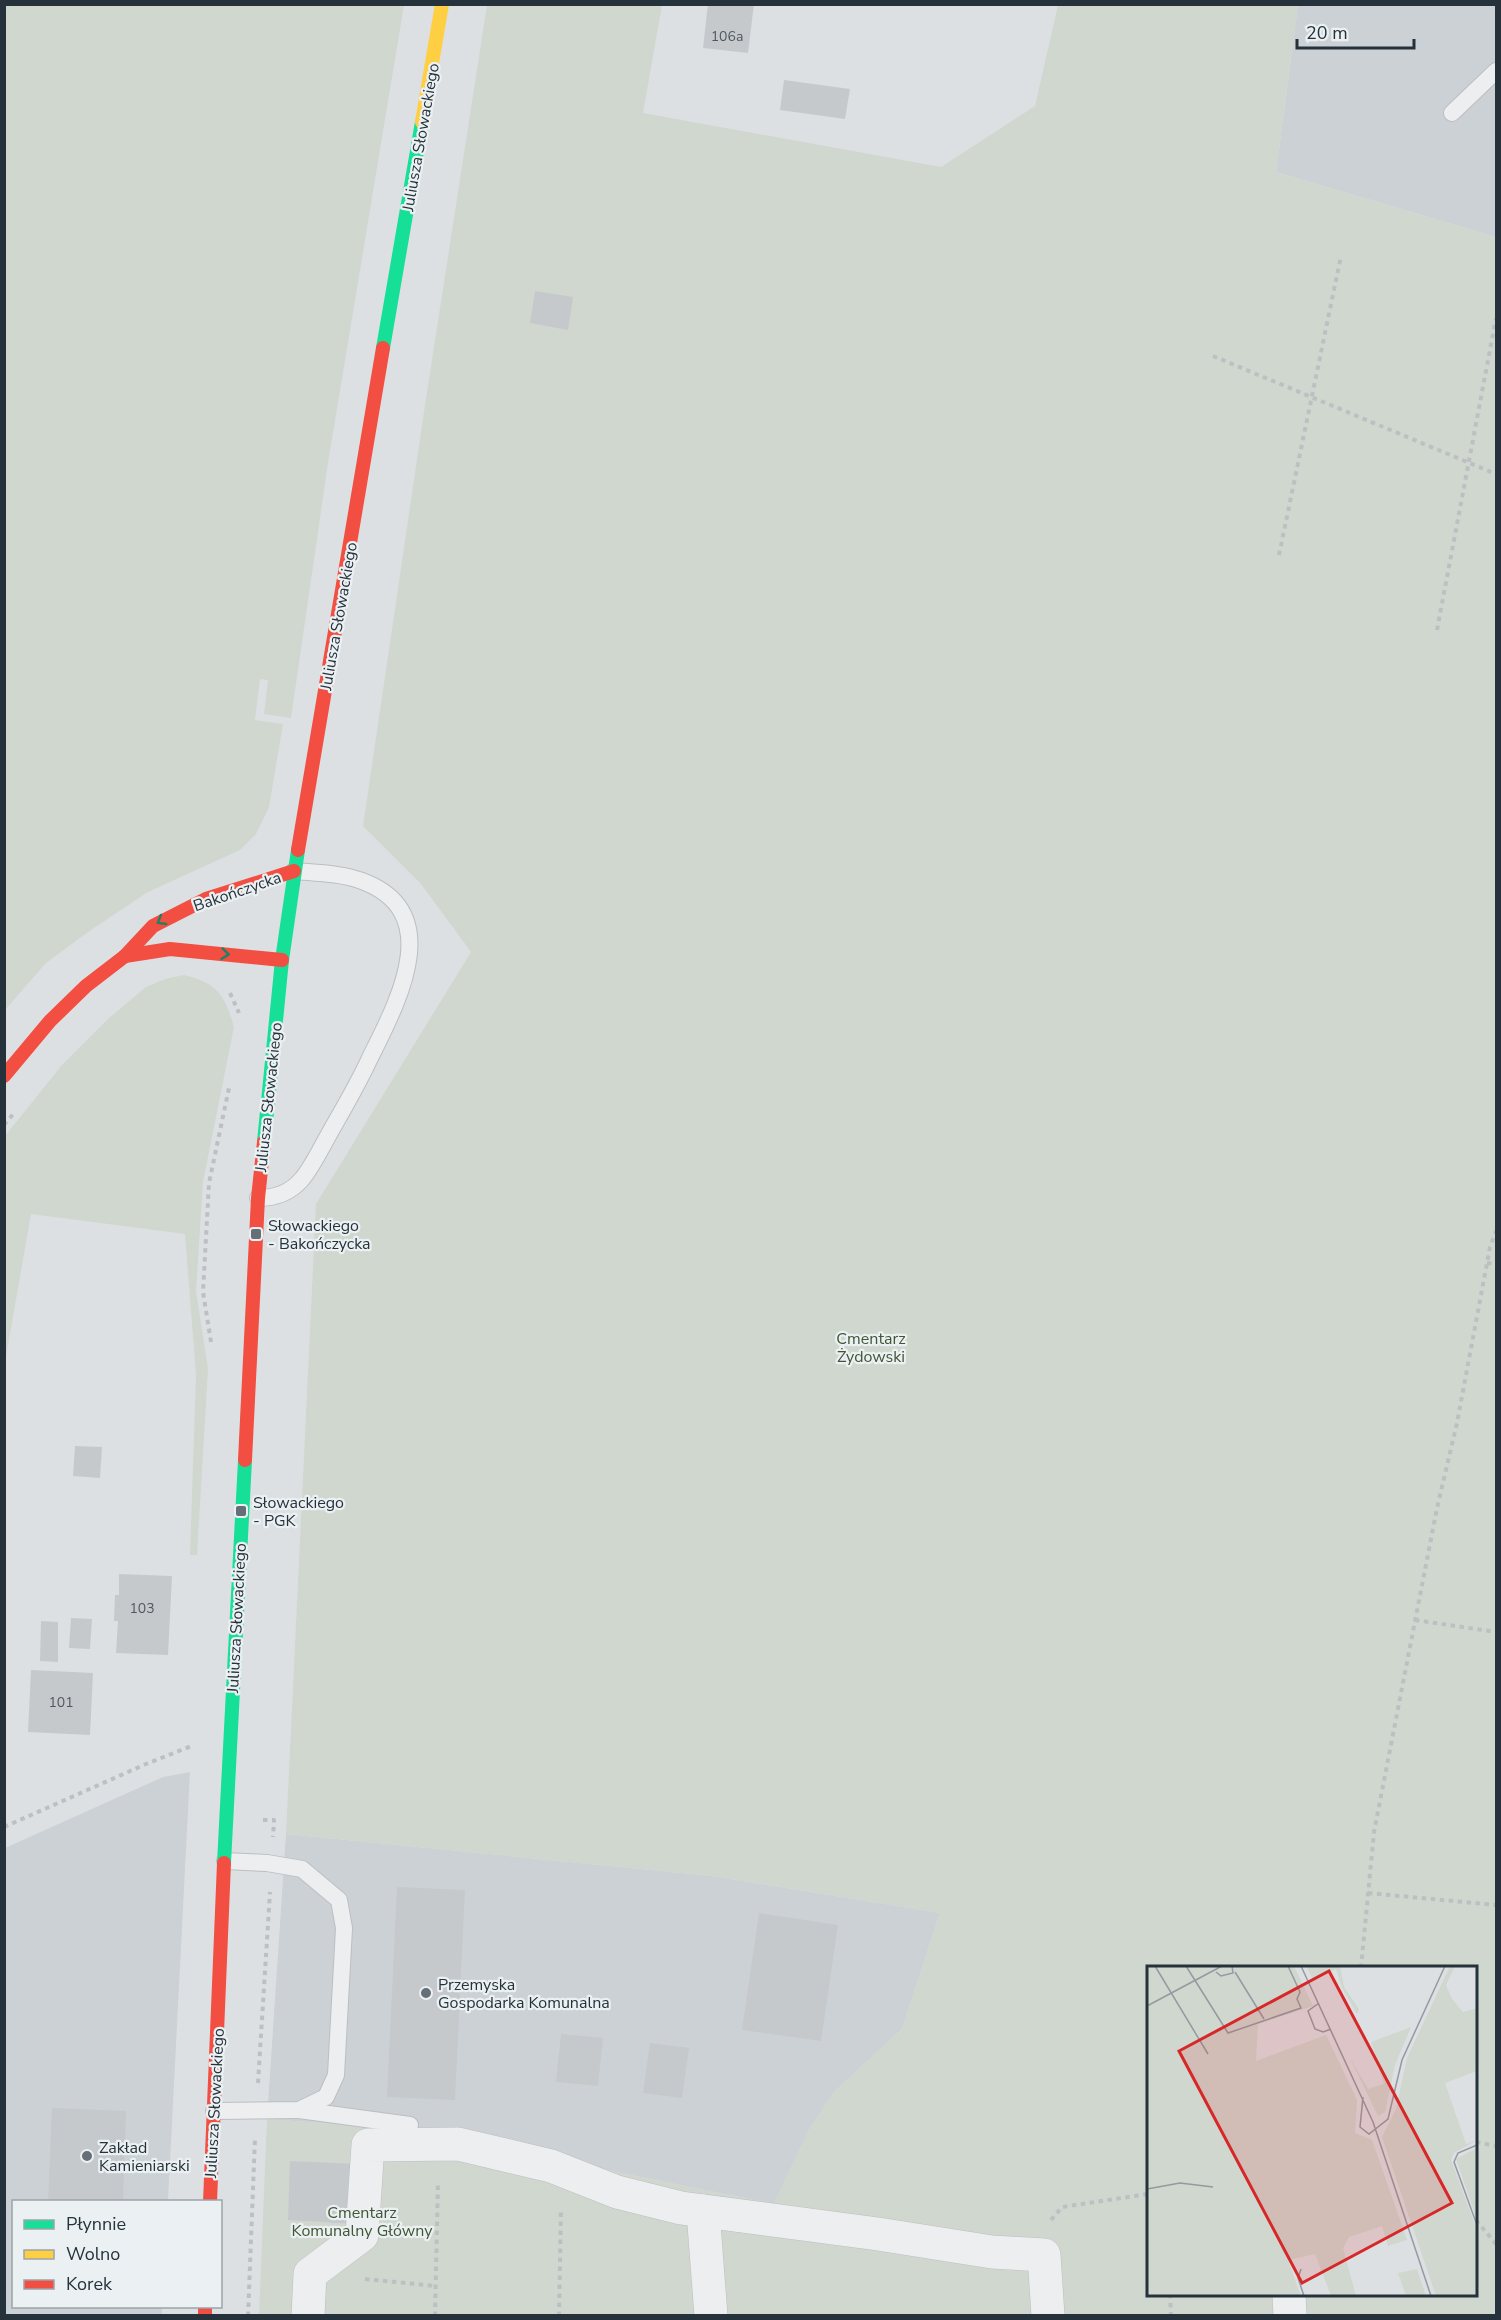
<svg xmlns="http://www.w3.org/2000/svg" width="1501" height="2320" viewBox="0 0 1501 2320" font-family="'Nunito Sans',sans-serif">
<style>
.built{fill:#ccd1d6}
.green{fill:#d0d7ce;fill-rule:evenodd}
.building{fill:#c6c9cb}
.lines{fill:none;stroke-linecap:round;stroke-linejoin:round}
.lane-casing{stroke:#bcbec1;stroke-width:18}
.street-casing{stroke:#bcbec1;stroke-width:34}
.path{stroke:#bdc0c3;stroke-width:4;stroke-dasharray:4.5 4.5;stroke-linecap:butt}
.lane{stroke:#edeef0;stroke-width:16}
.street{stroke:#edeef0;stroke-width:33}
.fast{stroke:#16e098;stroke-width:14}
.slow{stroke:#ffcf43;stroke-width:14}
.jam{stroke:#f24e42;stroke-width:14}
.oneway{stroke:#1f8065}
.poi-dot{fill:#666f76;stroke:#ebf0f3;stroke-width:2}
.labels{text-anchor:middle;stroke-width:4.5;stroke-linejoin:round;paint-order:stroke}
.number-label{font-size:14px;fill:#4f5860}
.street-label{font-size:16px;fill:#26323b;stroke:#ebf0f3}
.poi-label{font-size:16px;fill:#26323b;stroke:#ebf0f3;text-anchor:start}
.park-label{font-size:16px;fill:#425634;stroke:#ebf0f3}
.inset-road{fill:none;stroke:#949aa0;stroke-width:1.5}
.view{fill:#d62828;fill-opacity:0.15;stroke:#d62828;stroke-width:3}
.inset-edge{fill:none;stroke:#26323b;stroke-width:3}
</style>
<rect width="100%" height="100%" fill="#dde0e3"/>
<g class="built">
<path d="M1298 5H1496V237L1276 172Z"/>
<path d="M190 1772 168 2201 14 2202V2306L162 2307V2315H5V1848L163 1777Z"/>
<path d="M286 1834 712 1876 940 1913 902 2029 834 2092 809 2130 774 2204 402 2129 267 2119Z"/>
</g>
<g class="green">
<path d="M5 4 404 5 328 463 291 718 264 714 268 680 260 679 255 720 283 724 269 807 256 834 240 850 148 892 91 930 46 963 5 1010Z"/>
<path d="M487 5H662L643 113 941 167 1035 106 1058 5H1298L1276 172 1496 237V2315L259 2316 267 2119 402 2129 774 2204 809 2130 834 2092 902 2029 940 1913 712 1876 286 1834 316 1204 471 952 421 884 363 826 425 405ZM1148 1968H1476V2294H1148Z"/>
<path d="M184 975C217 983 225 995 234 1027L203 1182 196 1291 208 1369 197 1555H190L196 1375 185 1234 31 1214 4 1368 5 1136 62 1065 108 1019 146 987 165 979Z"/>
</g>
<g class="building">
<path d="M708 4H754L748 53 703 48Z"/>
<path d="M784 80 850 89 845 119 780 110Z"/>
<path d="M535 291 573 297 568 330 530 323Z"/>
<path d="M75 1446 102 1447 100 1478 73 1476Z"/>
<path d="M119 1574 172 1576 168 1655 116 1653 118 1621H114L115 1595H119Z"/>
<path d="M71 1618 92 1619 90 1649 69 1648Z"/>
<path d="M41 1621 58 1622V1662L40 1661Z"/>
<path d="M31 1670 93 1673 90 1735 28 1732Z"/>
<path d="M397 1887 465 1890 455 2100 387 2097Z"/>
<path d="M759 1913 838 1925 821 2041 742 2030Z"/>
<path d="M561 2034 603 2038 598 2086 556 2082Z"/>
<path d="M650 2043 689 2048 682 2098 643 2093Z"/>
<path d="M52 2108 126 2111 123 2202H48Z"/>
<path d="M290 2161 359 2164 356 2224 288 2220Z"/>
</g>
<g class="lines">
<g class="lane-casing">
<g id="lane">
<path d="M1452 113 1496 71"/>
<path d="M258 1198C276 1198 290 1193 302 1179 312 1167 320 1150 328 1136 342 1111 357 1086 369 1060 396 1005 448 913 362 881 340 873 316 873 294 871"/>
<path d="M299 2110 410 2125"/>
<path d="M214 2111 299 2110 326 2097 336 2075 344 1928 339 1900 302 1869 267 1863 225 1861"/>
</g>
</g>
<g class="street-casing">
<g id="street">
<path d="M703 2211 711 2316"/>
<path d="M1289 2294 1290 2316"/>
<path d="M308 2316 310 2274 362 2235 368 2145 458 2144 551 2166 617 2192 681 2208 878 2234 992 2252 1044 2255 1048 2316"/>
</g>
</g>
<g class="path">
<path d="M1213 356 1496 474"/>
<path d="M1279 555 1341 256"/>
<path d="M1437 630 1496 318"/>
<path d="M230 993 239 1013"/>
<path d="M4 1125 15 1112"/>
<path d="M1487 1263 1496 1264"/>
<path d="M211 1342 203 1292 209 1183 229 1088"/>
<path d="M1415 1620 1496 1632"/>
<path d="M263 1820H274L273 1837"/>
<path d="M4 1827 146 1764 194 1745"/>
<path d="M1368 1893 1496 1905"/>
<path d="M1361 1968 1374 1832 1437 1508 1457 1423 1490 1247 1496 1231"/>
<path d="M258 2083 270 1892"/>
<path d="M1476 2142 1496 2146"/>
<path d="M1051 2220 1062 2207 1148 2194"/>
<path d="M1476 2220 1496 2244"/>
<path d="M365 2279 436 2286"/>
<path d="M1170 2294 1171 2316"/>
<path d="M248 2316 255 2138"/>
<path d="M435 2316 438 2181"/>
<path d="M559 2316 561 2208"/>
</g>
<use href="#lane" class="lane"/>
<use href="#street" class="street"/>
<g class="fast">
<path d="M383 348 422 122"/>
<path d="M264 1142 282 960 298 850"/>
<path d="M224 1863 245 1460"/>
</g>
<path class="slow" d="M422 122 442 4"/>
<g class="jam">
<path d="M298 850 383 348"/>
<path d="M125 956 170 949 282 960"/>
<path d="M4 1076 50 1021 86 986 125 956 153 926 206 899 294 871"/>
<path d="M245 1460 258 1198 264 1142"/>
<path d="M210 2202 224 1863"/>
<path d="M205 2306V2316"/>
</g>
</g>
<defs><path id="oneway-chevron" d="M-2-3.5L2.5 0L-2 3.5" fill="none" stroke-width="1.6" stroke-linecap="round" stroke-linejoin="round" transform="scale(1.5)"/></defs>
<g class="oneway">
<use href="#oneway-chevron" transform="translate(161 921) rotate(149)"/>
<use href="#oneway-chevron" transform="translate(225 954) rotate(6)"/>
</g>
<g class="poi-dot">
<rect x="250" y="1228" width="12" height="12" rx="3"/>
<rect x="235" y="1505" width="12" height="12" rx="3"/>
<circle cx="426" cy="1993" r="6"/>
<circle cx="87" cy="2156" r="6"/>
</g>
<g class="labels">
<g class="number-label">
<text x="727" y="41">106a</text>
<text x="142" y="1613">103</text>
<text x="61" y="1707">101</text>
</g>
<g class="street-label">
<text transform="translate(420 137) rotate(-80)" y="6">Juliusza Słowackiego</text>
<text transform="translate(338 616) rotate(-80)" y="6">Juliusza Słowackiego</text>
<text transform="translate(237 891) rotate(-19)" y="6">Bakończycka</text>
<text transform="translate(268 1097) rotate(-84)" y="6">Juliusza Słowackiego</text>
<text transform="translate(236 1618) rotate(-87)" y="6">Juliusza Słowackiego</text>
<text transform="translate(214 2103) rotate(-87)" y="6">Juliusza Słowackiego</text>
</g>
<g class="poi-label">
<text x="268" y="1231">Słowackiego<tspan x="268" dy="18">- Bakończycka</tspan></text>
<text x="253" y="1508">Słowackiego<tspan x="253" dy="18">- PGK</tspan></text>
<text x="438" y="1990">Przemyska<tspan x="438" dy="18">Gospodarka Komunalna</tspan></text>
<text x="99" y="2153">Zakład<tspan x="99" dy="18">Kamieniarski</tspan></text>
</g>
<g class="park-label">
<text x="871" y="1344">Cmentarz<tspan x="871" dy="18">Żydowski</tspan></text>
<text x="362" y="2218">Cmentarz<tspan x="362" dy="18">Komunalny Główny</tspan></text>
</g>
</g>
<g transform="translate(1147 1966)">
<rect width="330" height="330" fill="#dde0e3"/>
<path d="M0 0H147L166 40 111 58 109 95 179 69 210 134 208 167 225 174 260 274 241 280 235 260 202 271 196 282 209 330H184L168 288 141 294 154 330H0ZM159 0H193L197 21 212 43 210 48 195 22 189 3 166 14ZM303 0H308L299 19 305 33 316 46 330 42V105L298 117 319 178 330 174 307 187 304 194 330 264V330H289L235 171 249 143 260 92ZM264 61 248 99 238 146 231 150 203 92 221 123 237 118 224 76ZM330 182V254L309 193ZM270 303 279 330H259L251 307Z" fill="#d0d7ce"/>
<path class="inset-road" d="M8 0 61 88M39 0 81 67 154 42 150 33 153 26 141 0M154 0 226 156 284 330M69 6 74 10 86 7 85 0M88 6 117 53M172 37 161 45 168 63 176 66 184 63M0 40 75 0M216 131 213 161 222 168 241 153 255 94 298 0M330 179 311 187 307 196 330 259M0 223 33 217 66 221M154 303 151 312 157 330"/>
<path class="view" d="M182 5 305 237 155 317 32 85Z"/>
<rect width="330" height="330" class="inset-edge"/>
</g>
<rect width="1501" height="2320" fill="none" stroke="#26323b" stroke-width="12"/>
<rect x="12" y="2200" width="210" height="108" fill="#ebf0f3" stroke="#9ca4a9" stroke-width="1.5"/>
<rect x="24" y="2220" width="30" height="9" fill="#16e098" stroke="#9ca4a9" stroke-width="1.5"/>
<text x="66" y="2230" font-size="18" fill="#26323b">Płynnie</text>
<rect x="24" y="2250" width="30" height="9" fill="#ffcf43" stroke="#9ca4a9" stroke-width="1.5"/>
<text x="66" y="2260" font-size="18" fill="#26323b">Wolno</text>
<rect x="24" y="2280" width="30" height="9" fill="#f24e42" stroke="#9ca4a9" stroke-width="1.5"/>
<text x="66" y="2290" font-size="18" fill="#26323b">Korek</text>
<path d="M1297 39v9h117v-9" fill="none" stroke="#26323b" stroke-width="3"/>
<text x="1306" y="39" font-size="18" fill="#26323b" stroke="#ebf0f3" stroke-width="4.5" paint-order="stroke">20 m</text>
</svg>
